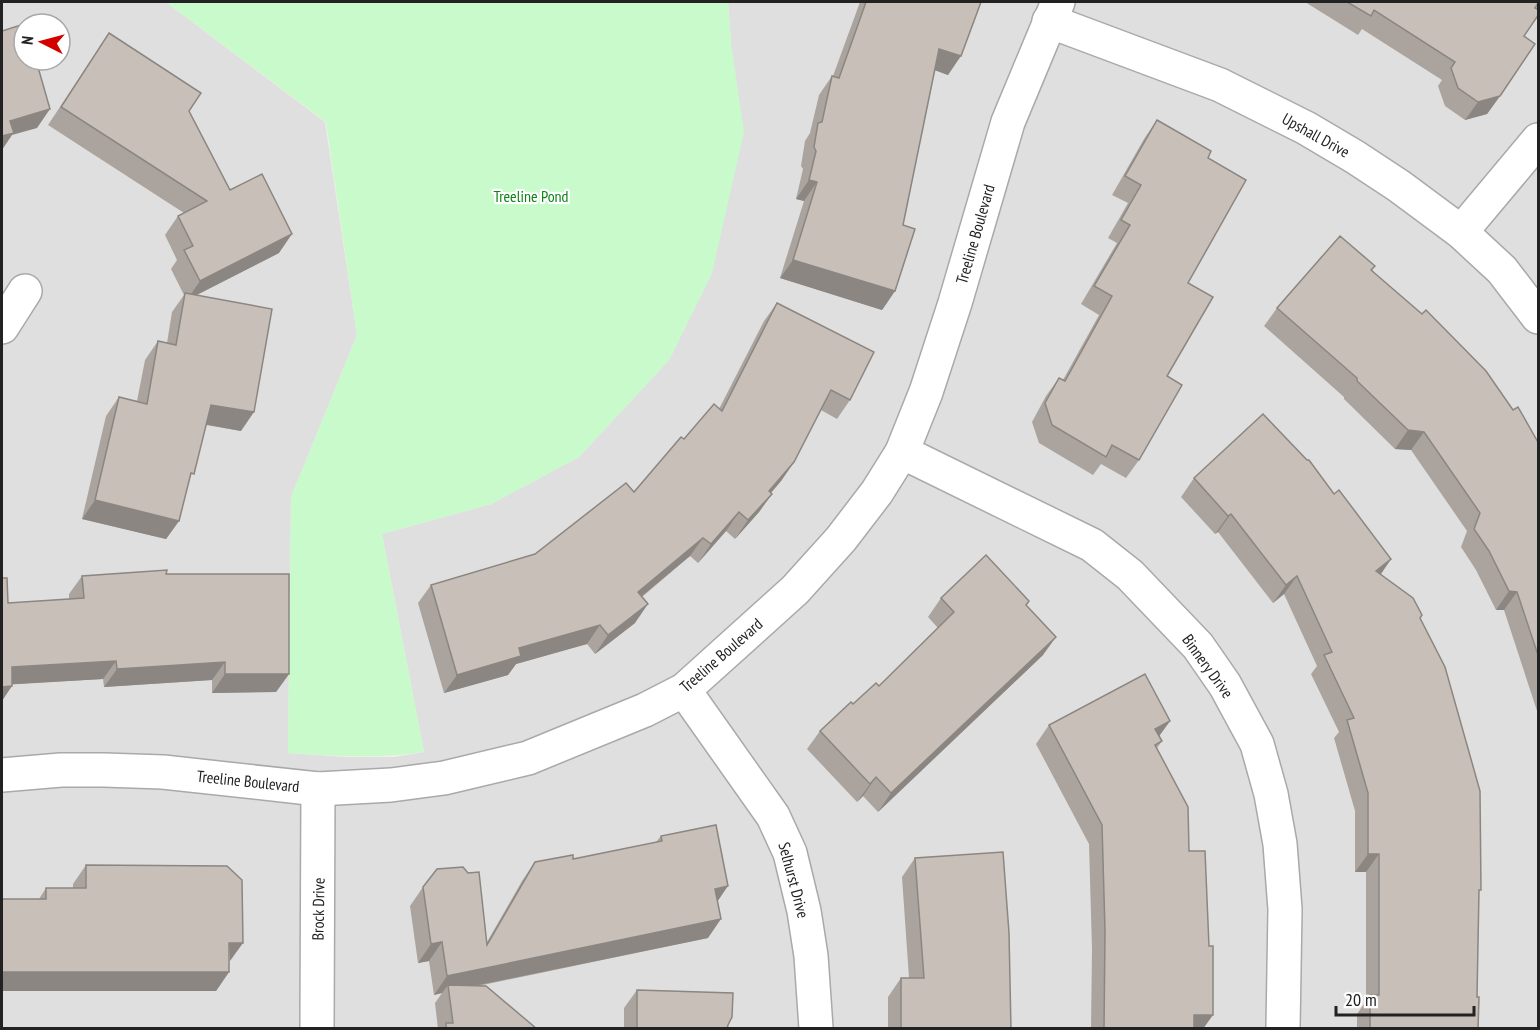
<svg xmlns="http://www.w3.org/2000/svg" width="1540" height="1030" viewBox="0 0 1540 1030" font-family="'PT Sans Narrow',sans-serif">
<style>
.residential{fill:#e0dfdf;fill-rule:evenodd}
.park{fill:#c8facc}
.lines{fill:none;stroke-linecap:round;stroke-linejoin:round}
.minor-casing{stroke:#a9a9a9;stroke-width:36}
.minor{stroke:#fff;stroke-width:33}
.wall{fill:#aba49e}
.shaded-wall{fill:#8b8681}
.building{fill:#c7bfb8;stroke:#8b8681;stroke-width:1.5}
.labels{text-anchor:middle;stroke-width:4.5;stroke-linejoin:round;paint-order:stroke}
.street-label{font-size:16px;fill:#222;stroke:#fff}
.park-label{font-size:16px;fill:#0c8416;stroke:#fff}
</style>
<rect width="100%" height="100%" fill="#f2efe9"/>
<path class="residential" d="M2 2H166L325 122 357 335 291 497 288 753 346 757H394L424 752 382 534 491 504 579 457 669 360 712 273 731 43 728 2H1538V1028H2ZM24 24H60V60H24Z"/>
<path class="park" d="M166 2H728L731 43 744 132 712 273 669 360 579 457 491 504 382 534 424 752C379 759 334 756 288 753L291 497 357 335 326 122Z"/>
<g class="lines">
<g class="minor-casing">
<g id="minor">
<path d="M1049 21 1220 85 1306 128 1355 157 1399 186 1461 232 1502 270 1538 317"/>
<path d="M1461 232 1538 140"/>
<path d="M2 327 25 291"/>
<path d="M902 452 1092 545 1130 575 1198 646 1225 685 1257 744 1271 794 1280 844 1285 909 1283 1028"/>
<path d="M684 690 773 816 790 853 804 911 811 956 816 1028"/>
<path d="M2 775 61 770H104L163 772 318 789 391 785 444 778 528 758 645 710 684 690 795 590 841 539 877 492 902 452 926 392 955 303 1008 122 1058 2"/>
<path d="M317 1028 318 789"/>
</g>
</g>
<use href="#minor" class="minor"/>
</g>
<g class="wall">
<path d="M860 2H981L948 75 935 70 903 225 895 291 882 310 780 278 804 201 796 199 803 169 801 166 805 141 810 133 819 95 832 76H833Z"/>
<path d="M1305 2H1539L1524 36 1500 96 1487 114 1465 120 1445 106 1438 86 1442 80 1362 29 1358 35Z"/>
<path d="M109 33 189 111 230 190 279 253 196 295 241 431 206 425 189 481 179 521 166 539 82 519 106 416 119 397 137 401 145 360 158 341 167 343 172 312 184 295 171 269 177 260 165 235 178 216 184 213 48 125Z"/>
<path d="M1157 120 1208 158 1188 283 1167 376 1139 460 1126 478 1101 464 1093 475 1039 443 1032 422 1046 396 1059 378 1063 380 1099 315 1081 304 1117 243 1108 238 1128 203 1112 195 1144 139Z"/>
<path d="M1375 266 1372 270 1513 410 1539 444V717L1504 610H1496L1476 570 1461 547 1467 531 1411 450 1395 449 1344 399V397L1264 326 1277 308Z"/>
<path d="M777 303 850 400 837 419 821 410 794 462 781 481 771 493 772 494 759 512 735 539 726 531 698 563 690 556 642 597 635 623 595 654 587 644 516 664 508 675 444 693 418 603 431 585 535 554 634 492 684 439 719 409 764 321Z"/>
<path d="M1194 478 1334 494 1391 559 1381 574 1420 618 1479 893 1477 997 1478 1029H1357V1014L1366 1001V872H1355V811L1334 738 1339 732 1311 674 1317 666 1284 594 1273 603 1218 532 1215 534 1181 497Z"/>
<path d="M166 574 289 674 276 692 212 693V680L104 687 103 679 12 684 8 603 69 599V594L82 576Z"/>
<path d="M941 598 1029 601 1026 606 1043 655 878 812 863 796 857 802 807 749 820 731 879 686 938 628 928 617Z"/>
<path d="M1170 721 1159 736 1162 741 1157 748 1189 851 1203 1029H1091L1092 949 1089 844 1036 744 1049 725Z"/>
<path d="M661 836 717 902 708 938 478 986 537 1029H438L435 1003 442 993 434 995 429 961 418 963 410 906 423 887 468 873 487 942 522 881 535 862 573 859 656 842Z"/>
<path d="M915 858 1011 1029H888V997L901 978H909L902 877Z"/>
<path d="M86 865 229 961V972L216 991 39 899 46 888H73V884Z"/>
<path d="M637 990 728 1025 727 1029H624V1008Z"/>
</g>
<g class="shaded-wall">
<path d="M939 49 961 56 948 75 926 67Z"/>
<path d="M1500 96 1487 114 1465 120 1478 102Z"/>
<path d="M50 109 37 128 12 135 2 150V133L10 121Z"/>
<path d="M809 180 817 182 804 201 796 199Z"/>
<path d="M292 234 279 253 187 300 200 281Z"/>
<path d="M793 260 895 291 882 310 780 278Z"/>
<path d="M211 405 254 412 241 431 198 423Z"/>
<path d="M1408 430 1424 432 1411 450 1395 449Z"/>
<path d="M794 462 781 481 756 510 769 491Z"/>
<path d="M772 494 759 512 735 539 748 520Z"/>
<path d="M95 500 179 521 166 539 82 519Z"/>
<path d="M739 512 726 531 698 563 711 544Z"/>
<path d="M1231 514 1218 532 1215 534 1228 516Z"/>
<path d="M703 538 690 556 625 610 638 592Z"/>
<path d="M1391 559 1378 578 1376 571Z"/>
<path d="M1297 576 1284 594 1273 603 1286 585Z"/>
<path d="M1509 591 1517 592 1504 610H1496Z"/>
<path d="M648 604 635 623 595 654 608 635Z"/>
<path d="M600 625 587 644 516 664 508 675 444 693 457 675 519 648Z"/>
<path d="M1056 637 1043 655 878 812 891 793Z"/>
<path d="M116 661 103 679 2 685 12 667Z"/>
<path d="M225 662 212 680 104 687 117 669Z"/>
<path d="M225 674H289L276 692 212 693Z"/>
<path d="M12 686 2 701V687Z"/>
<path d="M1170 721 1157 739 1155 729Z"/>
<path d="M876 777 863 796 857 802 870 784Z"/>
<path d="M1368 854H1379L1366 872H1355Z"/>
<path d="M728 886 715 905V889Z"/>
<path d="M721 919 708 938 449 991 448 985 442 993 434 995 447 976Z"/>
<path d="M442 942 429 961 418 963 431 944Z"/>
<path d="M229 943H243L230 961Z"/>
<path d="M2 972H229L216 991H2Z"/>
<path d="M1194 1015H1213L1203 1029H1185Z"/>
</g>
<g class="building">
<path d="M866 2H981L961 56 939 49 903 225 915 229 895 291 793 260 817 182 809 180 816 151 814 147 818 123 822 122 832 76 839 78Z"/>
<path d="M1347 2H1539L1535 8 1539 10V14L1524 36 1535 44 1500 96 1478 102 1458 88 1451 68 1455 62 1374 10 1371 16Z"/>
<path d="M24 24V60H36L50 109 10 121 14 133 2 136V31Z"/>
<path d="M109 33 201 93 189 111 230 190 262 174 292 234 200 281 184 250 193 246 178 216 207 201 61 107Z"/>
<path d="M1157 120 1211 151 1208 158 1246 180 1188 283 1213 297 1167 376 1182 385 1139 460 1112 445 1106 457 1052 425 1045 403 1059 378 1065 381 1112 296 1094 286 1130 225 1121 220 1141 185 1125 176Z"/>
<path d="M1340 236 1375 266 1371 270 1422 314 1426 310 1486 371 1513 410 1518 407 1539 444V658L1517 592 1509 591 1489 551 1474 529 1480 513 1424 432 1408 430 1357 381V378L1277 308Z"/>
<path d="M185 293 272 309 254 412 211 405 194 474 191 473 179 521 95 500 119 397 147 404 158 341 176 345Z"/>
<path d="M777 303 874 352 850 400 831 390 794 462 769 491 772 494 748 520 739 512 711 544 703 538 638 592 648 604 608 635 600 625 519 648 521 656 457 675 431 585 535 554 626 483 634 492 681 437 684 439 714 404 722 411Z"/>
<path d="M1263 414 1307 460H1309L1334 494 1339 490 1391 559 1376 571 1413 598 1422 615 1420 618 1445 667 1480 791 1481 890H1479L1477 997H1479L1478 1029H1370V995H1379V854H1368V793L1347 720 1354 718 1324 655 1332 652 1297 576 1286 585 1231 514 1228 516 1194 478Z"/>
<path d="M986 555 1029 601 1026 605 1056 637 891 793 876 777 870 784 820 731 851 702 853 704 876 683 879 686 954 612 941 598Z"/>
<path d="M167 570 166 574H289V674H225V662L117 669 116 661 12 667V686L2 687V578H7L8 603 84 598 82 576Z"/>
<path d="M1145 674 1170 721 1155 729 1162 741 1155 745 1188 807 1189 851H1205L1209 946H1213V1015H1194V1029H1104L1105 931 1102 825 1049 725Z"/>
<path d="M716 825 728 886 715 889 721 919 447 976 442 942 431 944 423 887 437 869 463 867 468 873 479 872 487 945 535 862 573 855V859L662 841 661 836Z"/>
<path d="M1003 852 1009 933 1011 1029H901V978H924L915 858Z"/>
<path d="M86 865 227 866 242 880 243 943H229V972H2V899H46V888H86Z"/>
<path d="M448 985 486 986 537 1029H446V1023H453Z"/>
<path d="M637 990 733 993 732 1017 728 1025 727 1029H637Z"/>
</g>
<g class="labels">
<g class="street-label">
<text transform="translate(1316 135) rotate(29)" y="6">Upshall Drive</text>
<text transform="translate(975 234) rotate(-74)" y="6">Treeline Boulevard</text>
<text transform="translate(721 655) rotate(-41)" y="6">Treeline Boulevard</text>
<text transform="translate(1208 666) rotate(54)" y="6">Binnery Drive</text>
<text transform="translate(248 781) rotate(6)" y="6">Treeline Boulevard</text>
<text transform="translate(794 880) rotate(75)" y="6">Selhurst Drive</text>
<text transform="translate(318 909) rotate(-89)" y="6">Brock Drive</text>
</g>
<g class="park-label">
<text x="531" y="202">Treeline Pond</text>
</g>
</g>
<rect width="1540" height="1030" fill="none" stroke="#222222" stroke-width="6"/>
<g transform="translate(42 42) rotate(276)"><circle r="28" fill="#ffffff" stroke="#a7a7a7" stroke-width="1.5"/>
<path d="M0-4.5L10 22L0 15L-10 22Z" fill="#d40000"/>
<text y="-9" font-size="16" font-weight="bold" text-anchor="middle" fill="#222222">N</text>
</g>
<path d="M1336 1006v9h138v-9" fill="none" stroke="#222222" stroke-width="3"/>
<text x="1345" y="1006" font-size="18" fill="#222222" stroke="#ffffff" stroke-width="4.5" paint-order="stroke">20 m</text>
</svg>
